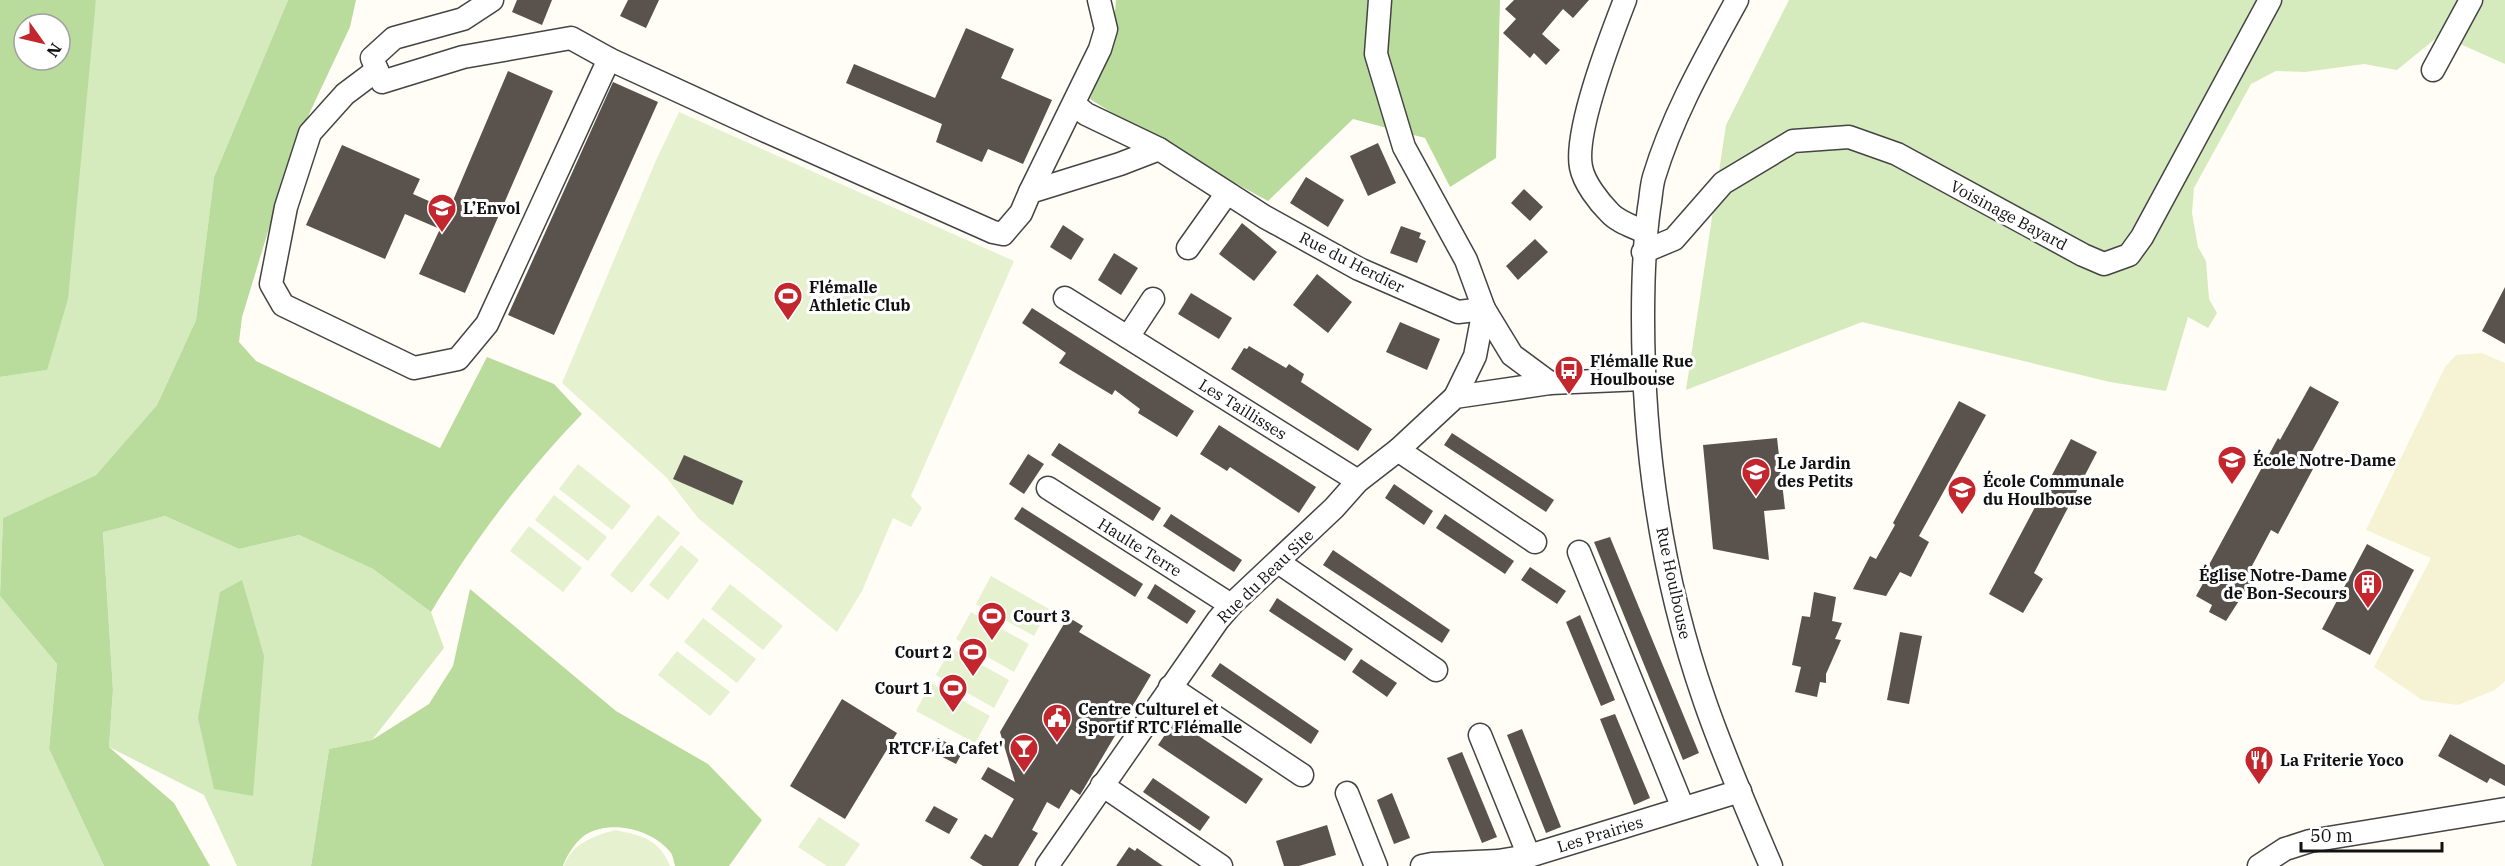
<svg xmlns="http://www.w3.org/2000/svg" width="2505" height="866" viewBox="0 0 2505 866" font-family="'IBM Plex Serif',serif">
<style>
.farmland{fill:#f6f3d4}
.green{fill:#d5ebbd}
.forest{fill:#b9dc9c;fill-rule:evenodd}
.pitch{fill:#e6f2cf}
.building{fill:#5a524d}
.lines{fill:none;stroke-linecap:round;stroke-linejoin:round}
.minor-casing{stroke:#444;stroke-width:25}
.minor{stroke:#fff;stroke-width:22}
.labels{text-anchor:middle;stroke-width:6;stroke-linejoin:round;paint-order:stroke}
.poi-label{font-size:16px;font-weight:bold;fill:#111;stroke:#fff;text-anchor:start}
.street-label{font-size:16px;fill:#111;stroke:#fff}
</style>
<rect width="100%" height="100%" fill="#fffdf5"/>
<path class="farmland" d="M2482 353 2505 363V681L2495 690 2458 705 2422 700 2374 667 2431 558 2366 530 2445 367 2456 355Z"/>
<g class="green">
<path d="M96 0H288L214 177 196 320 157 405 96 475 3 518 0 596 57 664 49 749 104 866H0V377L47 370Z"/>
<path d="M1789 0H2505V64L2440 35 2397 70 2364 64 2305 72 2276 71 2251 84 2194 188 2192 213 2198 247 2206 261 2209 299 2217 313 2208 328 2188 317 2166 391 2110 382 1862 322 1686 390 1726 125Z"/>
<path d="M165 516 239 549 299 535 373 569 431 612 444 648 372 740 329 749 311 866H237L204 795 109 747 113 690 103 531Z"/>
</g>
<g class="forest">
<path d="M0 0H96L68 299 47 370 0 377ZM24 24H60V60H24Z"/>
<path d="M288 0H356L350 27 294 146 242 317 239 342 256 361 440 448 487 357 554 384 582 414C523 475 475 539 431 612L373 569 299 535 239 549 165 516 103 532 113 690 109 747 174 803 210 866H104L49 749 57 664 0 596 3 518 96 475 157 405 196 320 214 177Z"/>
<path d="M1116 0H1500L1496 158 1450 187 1425 138 1353 119 1268 201 1147 135 1090 99 1113 36Z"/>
<path d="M242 580 264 656 253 796 214 789 198 718 220 592Z"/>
<path d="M470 589 616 711 708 764 762 820 729 866H675C674 862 673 856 671 853 653 829 610 819 585 835 576 841 566 856 563 866H311L329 749 372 740 429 704 453 666Z"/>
</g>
<g class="pitch">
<path d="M679 112 1014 261 911 496 922 508 911 527 893 518 862 591 837 632 698 518 667 478 562 383 657 158Z"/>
<path d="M578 464 631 506 612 530 559 489Z"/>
<path d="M554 495 607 537 588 561 535 520Z"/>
<path d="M658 515 680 533 632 593 610 575Z"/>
<path d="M529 526 582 568 563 592 510 551Z"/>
<path d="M681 545 699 560 668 600 649 585Z"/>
<path d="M991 576 1049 609 1034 636 976 604Z"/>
<path d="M730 584 783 626 763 650 711 609Z"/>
<path d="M971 612 1029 644 1014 672 956 639Z"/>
<path d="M703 618 756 659 737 683 684 642Z"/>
<path d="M951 648 1009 680 994 708 936 675Z"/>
<path d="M677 651 730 692 710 716 658 675Z"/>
<path d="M931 683 990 716 975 743 916 711Z"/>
<path d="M819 817 860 844 845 866H827L798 847Z"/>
<path d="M615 830C641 835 659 839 670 866H564C572 843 594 836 615 830Z"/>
</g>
<g class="building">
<path d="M517 0H552L542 25 512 12Z"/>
<path d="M628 0H659L646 28 620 16Z"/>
<path d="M1514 0H1589L1573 18 1563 9 1542 34 1560 50 1546 65 1534 53 1530 58 1503 33 1516 19 1505 9Z"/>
<path d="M966 28 1014 49 1001 78 1052 100 1023 164 988 149 982 162 936 142 942 124 846 83 854 64 935 98Z"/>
<path d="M508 71 553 91 465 293 419 274 440 229 405 214 385 259 306 225 342 145 420 179 413 194 449 210Z"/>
<path d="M613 82 658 102 554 335 508 315Z"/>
<path d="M1378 143 1396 183 1368 196 1350 156Z"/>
<path d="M1306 177 1344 200 1328 227 1290 203Z"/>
<path d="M1524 189 1543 207 1530 221 1511 203Z"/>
<path d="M1242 223 1277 252 1254 281 1219 254Z"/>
<path d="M1063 225 1084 239 1071 260 1050 247Z"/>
<path d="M1401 226 1421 233 1419 238 1426 241 1417 263 1390 253Z"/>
<path d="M1535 239 1548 252 1518 280 1506 266Z"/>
<path d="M1114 253 1138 268 1121 295 1098 280Z"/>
<path d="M1317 274 1352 302 1328 333 1293 305Z"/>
<path d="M2505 287V344L2482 331Z"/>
<path d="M1191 293 1232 318 1219 339 1178 314Z"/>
<path d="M1032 308 1194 411 1177 437 1138 413 1140 409 1115 390 1112 395 1059 363 1066 353 1022 323Z"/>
<path d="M1400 322 1440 339 1427 370 1386 352Z"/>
<path d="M1249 346 1286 368 1289 364 1304 374 1301 382 1372 429 1358 451 1231 369 1244 348 1247 349Z"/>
<path d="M2310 386 2339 402 2310 455 2306 466 2313 469 2278 534 2271 530 2245 579 2251 582 2226 621 2209 612 2212 605 2196 596 2207 576 2204 574 2278 438 2280 440Z"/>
<path d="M1959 401 1986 415 1919 536 1929 542 1911 577 1900 572 1886 596 1853 589 1870 556 1876 559 1895 525 1893 523Z"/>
<path d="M1219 425 1316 487 1299 513 1230 467 1227 471 1200 454Z"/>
<path d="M1452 433 1554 500 1546 512 1444 445Z"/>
<path d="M1777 438 1785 509 1764 511 1769 560 1713 549 1703 445Z"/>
<path d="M2071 439 2097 452 2034 573 2043 579 2023 613 1989 594Z"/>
<path d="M1059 443 1161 508 1153 521 1051 455Z"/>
<path d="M1028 454 1044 464 1024 494 1009 484Z"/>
<path d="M684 455 743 481 733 505 673 479Z"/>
<path d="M1394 484 1433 511 1424 525 1385 498Z"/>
<path d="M1022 507 1143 584 1135 597 1014 519Z"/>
<path d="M1171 514 1242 560 1234 572 1163 526Z"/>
<path d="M1445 514 1514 561 1505 574 1436 528Z"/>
<path d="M1610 537 1699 753 1683 760 1594 542Z"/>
<path d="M2367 544 2414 570 2370 655 2322 629Z"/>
<path d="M1333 550 1450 630 1442 643 1323 565Z"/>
<path d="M1530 567 1566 591 1557 604 1521 580Z"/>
<path d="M1155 584 1196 611 1187 624 1147 598Z"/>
<path d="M1814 592 1836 597 1832 621 1842 623 1835 639 1841 640 1826 674V683L1820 682 1817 697 1795 692 1801 667 1792 665 1802 616 1810 617Z"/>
<path d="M1277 598 1353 649 1345 661 1269 611Z"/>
<path d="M1580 615 1615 700 1601 706 1566 622Z"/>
<path d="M1068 617 1083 626 1079 632 1151 675 1080 795 1071 789 1059 809 1047 802 1032 830 1038 833 1018 866H983L970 858 985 834 992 838 1014 799 981 779 988 767 1015 782 1000 732Z"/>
<path d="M1900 632 1922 636 1909 704 1887 700Z"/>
<path d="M1361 659 1397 683 1387 697 1352 672Z"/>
<path d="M1220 663 1319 731 1311 744 1211 676Z"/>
<path d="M842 699 897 733 845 819 790 786Z"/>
<path d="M1615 714 1650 798 1634 805 1600 719Z"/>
<path d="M1175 720 1263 779 1246 804 1158 745Z"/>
<path d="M1522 729 1561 827 1546 833 1507 735Z"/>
<path d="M2450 734 2505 765V786L2490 778 2487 783 2438 756Z"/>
<path d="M938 738 963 751 956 764 931 751Z"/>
<path d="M1462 752 1497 837 1482 843 1447 758Z"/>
<path d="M1153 778 1210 817 1200 831 1143 792Z"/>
<path d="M1392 793 1410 838 1394 844 1377 800Z"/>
<path d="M934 806 958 819 949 834 925 821Z"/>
<path d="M1327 825 1336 855 1299 866H1284L1276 841Z"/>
<path d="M1129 847 1135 851 1137 848 1163 866H1116Z"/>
</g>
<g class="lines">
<g class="minor-casing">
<g id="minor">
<path d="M492 0 463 19 394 38 372 58 382 82 463 57 571 38 609 59 759 128 993 232 1003 234 1021 213 1030 192 1120 164 1159 149 1265 217 1359 269 1458 312 1484 309"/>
<path d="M1380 0 1376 54 1404 147 1466 260 1484 309 1512 355 1550 383"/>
<path d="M1625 0C1611 36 1574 131 1581 167 1584 183 1599 202 1610 213 1618 222 1635 227 1646 233"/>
<path d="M1737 0C1706 57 1673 114 1654 177 1651 187 1651 198 1649 208 1644 245 1643 280 1643 317 1643 446 1662 579 1705 702 1724 757 1748 812 1771 866"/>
<path d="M377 70 345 94 310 133 286 207 271 284 283 305 414 368 458 359 487 324 609 59"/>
<path d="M2433 70 2471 0"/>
<path d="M1074 104 1086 114 1159 149"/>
<path d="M1030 192 1100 49 1106 29 1099 0"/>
<path d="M1188 248 1227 193"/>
<path d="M1643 252 1674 239 1723 183 1793 141 1849 137 1897 154 2083 255 2104 264 2129 255 2142 237 2270 0"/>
<path d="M1065 298 1358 481"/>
<path d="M1128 337 1153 299"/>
<path d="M1455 397 1475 356 1484 309"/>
<path d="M1398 450 1535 542"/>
<path d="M1048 488 1231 605"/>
<path d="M1579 552 1683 808"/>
<path d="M1278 562 1436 670"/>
<path d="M1170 687 1302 775"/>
<path d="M1480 735 1529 856"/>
<path d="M1102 785 1221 866"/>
<path d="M1347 793 1376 866"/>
<path d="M1047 866 1218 620 1231 605 1334 508 1358 481 1398 450 1455 397 1550 383 1643 379"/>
<path d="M1422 866 1432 864 1498 861 1529 856 1740 791"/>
<path d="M2259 866 2285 849 2310 841 2505 809"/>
</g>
</g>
<use href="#minor" class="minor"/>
</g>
<defs>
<g id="school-pin" transform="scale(1.5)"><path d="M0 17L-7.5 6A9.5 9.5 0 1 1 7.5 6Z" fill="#c4262e" stroke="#fff"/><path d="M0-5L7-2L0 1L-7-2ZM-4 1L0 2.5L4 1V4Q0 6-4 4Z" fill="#fff"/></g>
<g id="stadium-pin" transform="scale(1.5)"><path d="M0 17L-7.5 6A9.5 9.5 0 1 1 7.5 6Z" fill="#c4262e" stroke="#fff"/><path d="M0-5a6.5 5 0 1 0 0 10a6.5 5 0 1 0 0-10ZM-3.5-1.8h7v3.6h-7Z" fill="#fff"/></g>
<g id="bus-pin" transform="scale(1.5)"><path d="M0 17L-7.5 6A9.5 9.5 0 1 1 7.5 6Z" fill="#c4262e" stroke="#fff"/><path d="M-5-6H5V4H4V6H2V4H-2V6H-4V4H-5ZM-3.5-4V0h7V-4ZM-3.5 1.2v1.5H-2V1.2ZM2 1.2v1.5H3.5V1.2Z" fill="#fff"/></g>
<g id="building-pin" transform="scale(1.5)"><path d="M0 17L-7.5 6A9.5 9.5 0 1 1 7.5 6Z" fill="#c4262e" stroke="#fff"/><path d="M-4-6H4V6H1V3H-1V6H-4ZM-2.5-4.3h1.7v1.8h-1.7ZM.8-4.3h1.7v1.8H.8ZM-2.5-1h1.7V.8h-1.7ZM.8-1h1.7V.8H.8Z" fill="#fff"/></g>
<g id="civic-pin" transform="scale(1.5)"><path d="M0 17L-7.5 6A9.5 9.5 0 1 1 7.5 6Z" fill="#c4262e" stroke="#fff"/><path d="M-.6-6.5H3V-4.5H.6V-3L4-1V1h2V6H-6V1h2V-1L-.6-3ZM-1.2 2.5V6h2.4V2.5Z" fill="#fff"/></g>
<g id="bar-pin" transform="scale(1.5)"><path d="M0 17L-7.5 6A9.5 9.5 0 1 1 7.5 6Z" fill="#c4262e" stroke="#fff"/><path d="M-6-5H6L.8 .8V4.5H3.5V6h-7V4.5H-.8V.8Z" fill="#fff"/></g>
<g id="restaurant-pin" transform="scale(1.5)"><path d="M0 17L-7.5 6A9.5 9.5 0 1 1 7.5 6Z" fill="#c4262e" stroke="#fff"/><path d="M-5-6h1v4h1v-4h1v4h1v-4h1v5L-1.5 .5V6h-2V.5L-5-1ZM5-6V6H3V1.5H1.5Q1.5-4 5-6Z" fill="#fff"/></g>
</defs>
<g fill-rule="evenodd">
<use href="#school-pin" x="442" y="208"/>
<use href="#stadium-pin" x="788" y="296"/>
<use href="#bus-pin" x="1569" y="370"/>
<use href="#school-pin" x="2232" y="460"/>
<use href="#school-pin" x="1756" y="472"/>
<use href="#school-pin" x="1962" y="490"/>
<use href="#building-pin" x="2368" y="584"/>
<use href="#stadium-pin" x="992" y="616"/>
<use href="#stadium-pin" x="973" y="652"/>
<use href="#stadium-pin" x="953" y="688"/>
<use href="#civic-pin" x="1057" y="718"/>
<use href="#bar-pin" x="1024" y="748"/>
<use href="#restaurant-pin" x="2259" y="760"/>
</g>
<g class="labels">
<g class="poi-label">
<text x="463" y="214">L’Envol</text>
<text x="809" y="293">Flémalle<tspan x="809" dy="18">Athletic Club</tspan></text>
<text x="1590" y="367">Flémalle Rue<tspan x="1590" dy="18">Houlbouse</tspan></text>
<text x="2253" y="466">École Notre-Dame</text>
<text x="1777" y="469">Le Jardin<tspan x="1777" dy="18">des Petits</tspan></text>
<text x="1983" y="487">École Communale<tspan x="1983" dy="18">du Houlbouse</tspan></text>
<text x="2347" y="581" text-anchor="end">Église Notre-Dame<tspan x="2347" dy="18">de Bon-Secours</tspan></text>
<text x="1013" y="622">Court 3</text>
<text x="952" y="658" text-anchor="end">Court 2</text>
<text x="932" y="694" text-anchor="end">Court 1</text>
<text x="1078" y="715">Centre Culturel et<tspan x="1078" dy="18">Sportif RTC Flémalle</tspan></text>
<text x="1003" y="754" text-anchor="end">RTCF La Cafet'</text>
<text x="2280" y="766">La Friterie Yoco</text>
</g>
<g class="street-label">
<text transform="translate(2009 215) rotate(28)" y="6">Voisinage Bayard</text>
<text transform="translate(1352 262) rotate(27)" y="6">Rue du Herdier</text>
<text transform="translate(1243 409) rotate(32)" y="6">Les Taillisses</text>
<text transform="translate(1140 547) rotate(32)" y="6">Haulte Terre</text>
<text transform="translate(1265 576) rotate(-44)" y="6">Rue du Beau Site</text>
<text transform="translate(1674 583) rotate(78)" y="6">Rue Houlbouse</text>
<text transform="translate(1600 834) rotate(-17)" y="6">Les Prairies</text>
</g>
</g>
<g transform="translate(42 42) rotate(124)"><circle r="28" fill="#ffffff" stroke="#a0a0a0" stroke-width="1.5"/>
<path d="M0-4.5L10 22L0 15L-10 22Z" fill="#c4262e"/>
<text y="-9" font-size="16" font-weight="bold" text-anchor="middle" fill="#111111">N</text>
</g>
<path d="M2301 842v9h141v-9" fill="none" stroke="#111111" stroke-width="3"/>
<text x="2310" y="842" font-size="18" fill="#111111" stroke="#ffffff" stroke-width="4.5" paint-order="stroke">50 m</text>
</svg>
